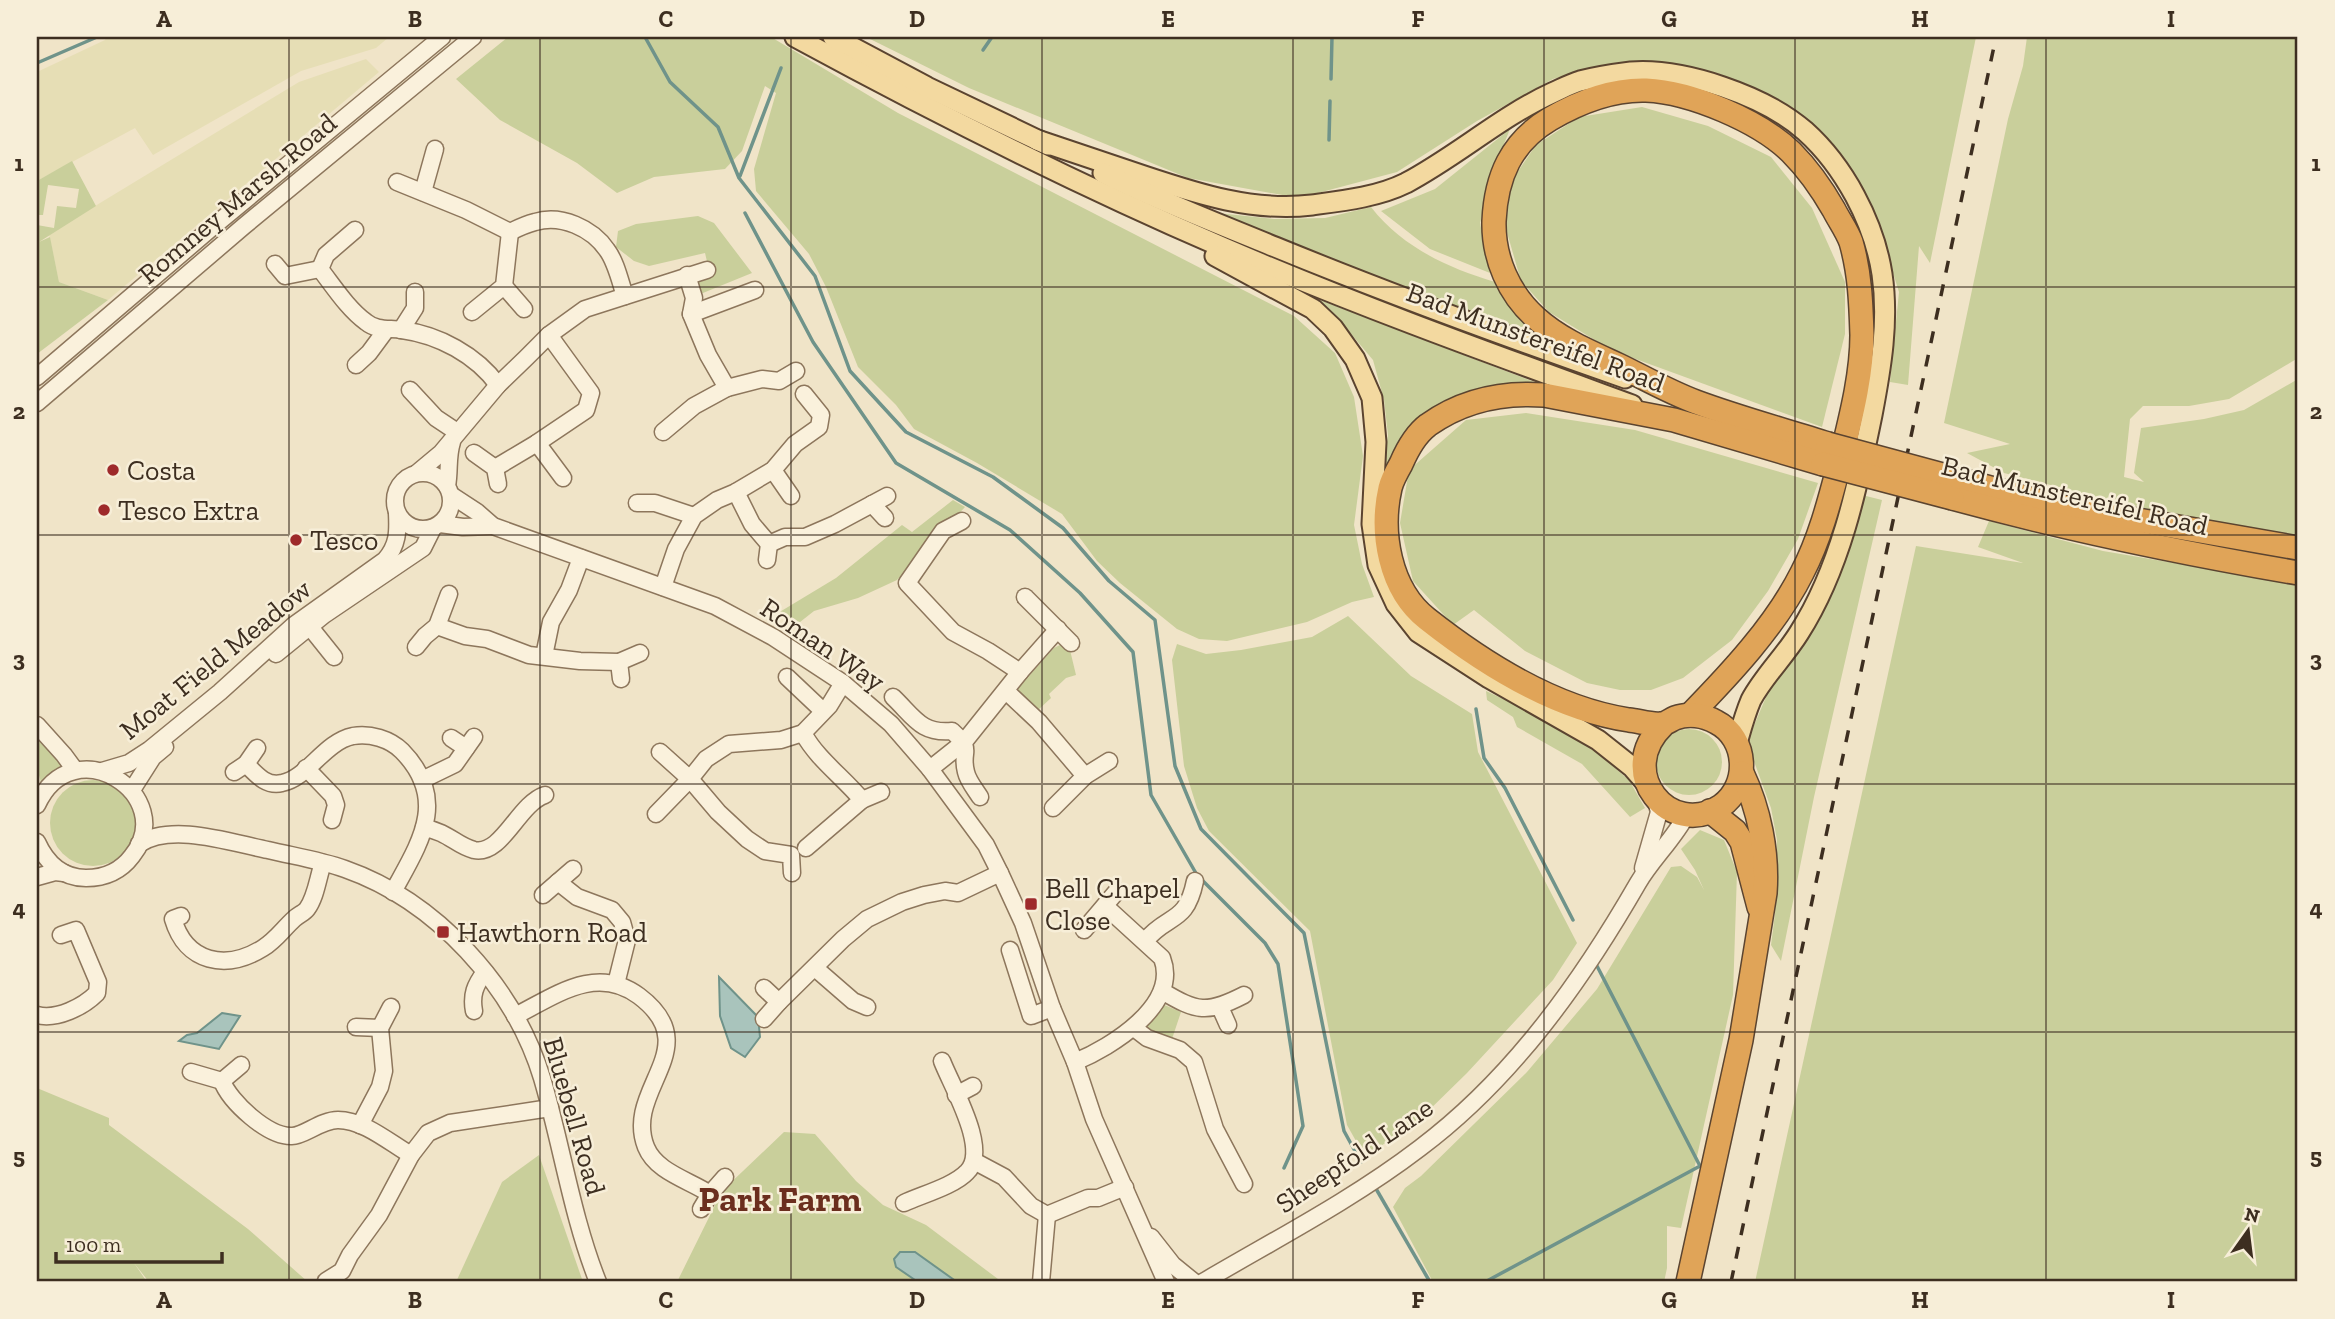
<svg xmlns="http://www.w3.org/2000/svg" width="2335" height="1319" viewBox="0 0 2335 1319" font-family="'Zilla Slab',serif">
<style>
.farmland{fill:#e6deb5}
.green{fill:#c9cf9b;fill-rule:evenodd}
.water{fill:#a9c4bc;stroke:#6f938a;stroke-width:2}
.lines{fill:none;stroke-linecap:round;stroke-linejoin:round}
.stream{stroke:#6f938a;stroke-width:3.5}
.minor-casing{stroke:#8d765c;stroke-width:19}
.major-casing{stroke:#5b4430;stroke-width:23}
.highway-casing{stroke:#5b4430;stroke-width:26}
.minor{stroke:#faf1dc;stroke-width:16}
.major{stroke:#f3d9a0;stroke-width:19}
.highway{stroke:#e0a458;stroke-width:23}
.rail{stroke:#3d2e20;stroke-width:3.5;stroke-dasharray:12 12;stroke-linecap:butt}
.highway-bridge-casing{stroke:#5b4430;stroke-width:26;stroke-linecap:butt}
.highway-bridge{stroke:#e0a458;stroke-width:23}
.grid{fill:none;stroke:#3d2e20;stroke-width:2;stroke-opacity:0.55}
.poi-dot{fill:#9e2a2b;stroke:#f7eed8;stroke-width:2.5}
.labels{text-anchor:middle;stroke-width:5;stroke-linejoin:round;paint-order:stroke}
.street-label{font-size:28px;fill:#3d2e20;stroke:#f7eed8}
.poi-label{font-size:28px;fill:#3d2e20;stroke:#f7eed8;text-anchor:start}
.district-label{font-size:35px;font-weight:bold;fill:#6b2e1e;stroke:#f7eed8}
.neatline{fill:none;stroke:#3d2e20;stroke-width:2.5}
.grid-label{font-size:23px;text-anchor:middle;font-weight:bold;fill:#3d2e20}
</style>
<rect width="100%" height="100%" fill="#f0e4c8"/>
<g class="farmland">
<path d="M106 37H389L376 48 301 71 153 155 135 128 37 181V72L105 40Z"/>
<path d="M366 59 379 72 108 300 59 282 49 234 299 82Z"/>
</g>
<g class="green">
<path d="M508 37H771L898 113 1294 316 1335 353 1354 397 1363 456 1354 525 1362 564 1374 597 1352 602 1307 622 1227 641 1199 639 1177 629 1120 583 1097 561 1062 514 977 463 914 429 896 405 858 367 826 287 809 254 756 191 754 169 776 93 765 86 742 151 725 169 654 177 617 193 577 163 500 120 456 79Z"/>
<path d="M866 37H1976L1930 263 1919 246 1908 385 1890 382 1899 292 1876 219 1846 160 1761 92 1679 65H1605L1553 79 1477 121 1397 172 1299 198 1188 178 969 88Z"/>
<path d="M2027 37H2298V358L2229 399 2189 406H2143L2130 419 2124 477 2144 482 2134 473 2141 428 2204 419 2244 410 2298 379V538L2128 505 2004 473 1967 453 2010 444 1944 423 2008 119 2023 66Z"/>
<path d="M1642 107 1708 126 1771 157 1812 208 1845 282V334L1822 427 1611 350 1549 312 1521 281 1506 229 1510 183 1536 145 1579 117Z"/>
<path d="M1510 129 1494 169 1480 223 1490 273 1430 249 1381 211 1435 189Z"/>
<path d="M72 161 96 206 39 242 50 237 59 282 108 300 37 354V181ZM48 185 79 189 76 208 57 206 54 228 37 225 39 215H43Z"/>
<path d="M1371 207C1402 247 1448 268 1495 282 1511 314 1524 324 1551 344L1416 298 1208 212 1274 219 1325 218Z"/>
<path d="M698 216 714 223 752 273 698 295 694 283 709 270 705 253 649 266 634 261 616 247 618 231 636 224Z"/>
<path d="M1312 297 1537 383 1491 388 1441 403 1404 438 1383 472 1388 435 1384 400 1373 360 1346 328Z"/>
<path d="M1526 413 1635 430 1818 483 1798 539 1768 591 1732 640 1683 678 1651 690H1620L1587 683 1525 651 1474 610 1453 625 1413 581 1400 523 1409 470 1466 420Z"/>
<path d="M1862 495 1882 500 1814 797 1781 961 1771 945 1775 914 1777 840 1771 808 1747 742 1769 690 1828 593 1853 539Z"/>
<path d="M953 500 965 507 897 580 858 598 814 611 795 626 778 613 836 578 902 525 912 532Z"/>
<path d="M1989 521 2103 551 2298 584V1282H1755L1916 546 2023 563 1978 547Z"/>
<path d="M1348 616 1411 676 1472 714 1478 752 1577 943 1553 980 1467 1073 1420 1119 1365 1157 1347 1125 1310 931 1209 831 1197 808 1184 766 1172 660 1177 644 1206 654 1241 650 1312 637Z"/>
<path d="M1062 644 1070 650 1076 675 1066 678 1049 694 1051 698 1037 711 1024 701 1018 691 1019 687 1054 648Z"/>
<path d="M1486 691 1572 731 1629 780 1645 808 1630 817 1582 764 1517 727 1513 717 1487 700Z"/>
<circle cx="1689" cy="762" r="33"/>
<path d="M37 733 66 766 42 786 37 768Z"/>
<circle cx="93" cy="823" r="43"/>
<path d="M1700 830 1724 840 1737 872 1733 995 1681 1228 1667 1226V1268L1664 1282H1433L1393 1207 1405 1188 1421 1176 1527 1072 1597 989 1671 867 1681 866 1697 877 1704 890 1695 870 1681 849Z"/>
<path d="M1162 1004 1181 1012 1172 1039 1157 1035 1146 1026Z"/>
<path d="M37 1088 109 1118V1125L248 1229 308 1282H149L134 1263 147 1282H37Z"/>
<path d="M784 1132 815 1134 856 1181 883 1205 926 1225 1002 1282H677L722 1191Z"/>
<path d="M539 1155 583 1282H456L502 1182Z"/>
</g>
<g class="water">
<path d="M719 977 758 1017 760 1037 745 1057 731 1048 720 1016Z"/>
<path d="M222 1013 240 1016 219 1049 179 1041 187 1035 197 1033Z"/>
<path d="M900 1252H915L957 1282H918L896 1267 894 1259Z"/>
</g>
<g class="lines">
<g class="stream">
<path d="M645 37 670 82 718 127 739 178 815 276 850 371 906 432 993 477 1063 528 1109 581 1155 620 1175 766 1201 829 1304 933 1344 1131 1361 1162"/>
<path d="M983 50 992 37"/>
<path d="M37 63 97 37"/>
<path d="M1331 79 1332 37"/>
<path d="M1329 140 1330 101"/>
<path d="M740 176 781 68"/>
<path d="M745 213 813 342 896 463 1010 530 1080 593 1133 652 1151 795 1197 875 1265 943 1278 964 1303 1126 1284 1168"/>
<path d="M1476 709 1484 758 1505 788 1573 920"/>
<path d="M1375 1187 1430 1282"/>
<path d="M1485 1282 1700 1166 1597 966"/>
</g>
<g class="minor-casing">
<g id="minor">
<path d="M397 182 466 210 510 232C518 228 527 224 535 222 561 214 592 228 607 250 616 262 620 281 625 296"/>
<path d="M423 192 435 149"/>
<path d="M355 230 326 255 320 269C334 287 348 309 366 322 377 331 389 328 402 330 439 335 476 355 498 385"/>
<path d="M275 264 285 276 320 269"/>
<path d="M687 275 694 298 691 314 708 355 727 388"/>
<path d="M504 286 524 309"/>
<path d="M472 312 504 286 510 232"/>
<path d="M691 314 755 290"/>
<path d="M401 330 415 308V292"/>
<path d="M356 365 369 353 386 330"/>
<path d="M37 377 209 230 442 37"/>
<path d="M410 390 436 418 457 432"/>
<path d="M37 403 244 226 473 37"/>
<path d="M663 432 694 406 727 388 762 379 779 381 796 371"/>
<path d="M537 443 563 478"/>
<path d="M474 453 495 468 498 484"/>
<path d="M495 468 537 443 586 410 591 393 549 335"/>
<path d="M773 470 791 496"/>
<circle cx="423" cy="501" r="28"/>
<path d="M417 473 441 453 498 385 526 358 549 335 585 309 707 270"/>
<path d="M447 486C450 470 447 458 452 442"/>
<path d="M736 492 752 524 769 544 767 560"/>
<path d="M451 495 477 512 493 526 715 606 773 637 843 683 891 724 930 769 986 845 1000 873 1023 923 1052 1008 1075 1062 1094 1119 1166 1282"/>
<path d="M637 503H655L694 516"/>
<path d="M872 504 885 518"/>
<path d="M962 521 943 531 907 583 953 632 988 651 1020 672"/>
<path d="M440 524 463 527 493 526"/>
<path d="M769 544 785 537H805L835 524 887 496"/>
<path d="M663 587 676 549 694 516 717 500 736 492 773 470 795 444 819 427 821 415 804 394"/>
<path d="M1025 597 1071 643"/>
<path d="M437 626 465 636 487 639 529 655 580 661 619 662 640 653"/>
<path d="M310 627 334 657"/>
<path d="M416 647 425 636 437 626 449 594"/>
<path d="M276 654 324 615 423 548 433 528"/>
<path d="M544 656 551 622 569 590 581 558"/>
<path d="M619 662 621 679"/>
<path d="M787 677 823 711"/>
<path d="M1006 691 1039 722 1085 776"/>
<path d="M893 697C914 717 921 734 952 731 975 752 960 749 966 772 968 781 975 789 980 797"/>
<path d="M37 725 64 755 75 770"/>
<path d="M803 733C818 760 842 776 862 800"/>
<path d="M451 738 466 748"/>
<path d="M660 752 690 779 718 812 747 839 765 851 791 855 792 873"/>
<path d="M246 764C256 774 266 787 282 783 308 778 324 742 353 736 370 733 390 739 402 751 450 800 419 844 393 892"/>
<path d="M306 768 333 796 336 805 332 820"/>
<path d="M930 769 964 742 1020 672 1058 629"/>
<path d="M102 771 129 763 149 750 220 692 294 625 385 560C398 545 398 532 397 513"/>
<path d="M234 772 246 764 257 748"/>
<path d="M422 780 455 764 474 737"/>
<path d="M132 790 153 757 165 747"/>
<path d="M37 805C73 726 180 796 132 856 120 872 105 878 86 878 62 878 46 862 37 842"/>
<path d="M1053 808 1085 776 1109 761"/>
<path d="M656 814 690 779 706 759 729 744 781 740 803 733 829 706 843 683"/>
<path d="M424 828C449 832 455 845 474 850 502 856 518 804 545 795"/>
<path d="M139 844C172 822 232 843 268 850 293 856 320 860 345 869 436 901 514 986 542 1078 562 1146 572 1217 598 1282"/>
<path d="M806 848 862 800 881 792"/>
<path d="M1643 868 1659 812 1655 797"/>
<path d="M37 877 55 872 64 873"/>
<path d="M558 882 577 897 612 910 622 922 627 940 616 984"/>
<path d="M543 895 573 869"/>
<path d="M181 916 173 919C186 963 226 971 263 948 276 940 283 929 294 919 298 915 304 913 307 909 316 897 318 877 323 863"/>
<path d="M1084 930 1117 891"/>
<path d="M1145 941C1168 913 1186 925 1195 881"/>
<path d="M1010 950 1031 1016 1052 1008"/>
<path d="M815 968 853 1001 867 1007"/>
<path d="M764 988 779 1002 764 1019"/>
<path d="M1162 991C1197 1012 1207 1014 1244 995"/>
<path d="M779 1002 843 939 867 919 902 902 924 895 945 891 958 893 1000 873"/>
<path d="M1220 1007 1228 1025"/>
<path d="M474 1011C471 995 475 985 485 972"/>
<path d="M37 1015C57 1020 83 1007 97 993L98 982 76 930 61 935"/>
<path d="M515 1016C555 996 596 964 639 996 708 1048 623 1089 646 1147 656 1172 689 1180 710 1194"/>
<path d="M356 1027 380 1028"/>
<path d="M1134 1028 1147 1038 1180 1050 1194 1062 1215 1129 1244 1184"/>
<path d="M1075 1062C1111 1047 1180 1005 1162 958L1105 906"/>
<path d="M191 1072 222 1081 241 1065"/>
<path d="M222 1081C230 1102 268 1137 292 1136 304 1136 321 1120 338 1120 364 1120 390 1143 411 1155"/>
<path d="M956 1095 973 1086"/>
<path d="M360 1125 380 1087 384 1071 380 1028 391 1007"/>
<path d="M974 1161 1004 1177 1031 1206 1047 1215 1088 1198H1098L1125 1187"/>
<path d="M904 1203C921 1195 954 1186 967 1172 990 1150 952 1087 942 1061"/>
<path d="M701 1209 710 1194 725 1177"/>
<path d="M1151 1237 1173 1265 1194 1282"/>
<path d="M326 1281 342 1271 350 1255 379 1215 411 1155 428 1133 450 1123 550 1108"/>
<path d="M1041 1282 1047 1215"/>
<path d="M1203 1282C1276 1239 1352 1200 1420 1148 1512 1079 1581 982 1638 883 1652 859 1674 839 1687 814"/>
</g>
</g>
<g class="major-casing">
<g id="major">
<path d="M795 37C935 113 1076 184 1222 247 1356 305 1495 355 1632 405"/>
<path d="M833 37 927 87 1048 145"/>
<path d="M1037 140C1073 152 1108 164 1144 176 1198 194 1253 212 1312 205 1342 201 1378 197 1406 183 1457 156 1500 117 1552 93 1561 89 1570 84 1580 81 1596 77 1615 74 1631 72 1684 68 1765 96 1805 131 1844 166 1874 222 1882 274 1889 321 1881 368 1872 415 1857 489 1840 569 1799 633 1784 657 1764 676 1751 700 1745 714 1741 729 1737 743"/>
<path d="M1103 173C1159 201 1217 223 1275 247 1390 294 1507 337 1625 378"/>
<path d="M1215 256 1313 309 1333 328 1355 359 1372 398 1376 442 1372 524 1378 565 1396 604 1418 632 1489 678 1598 740 1632 767 1646 783"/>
</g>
</g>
<g class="highway-casing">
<g id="highway">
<path d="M1954 478 2052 505 2298 548"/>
<path d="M1952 498C2066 529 2181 553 2298 573"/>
<path d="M1690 715C1730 674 1776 625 1802 573 1822 535 1832 491 1843 450 1852 413 1862 373 1862 335 1861 304 1860 273 1851 242 1847 231 1839 220 1834 210 1822 189 1808 169 1791 152 1759 121 1691 92 1646 90 1612 89 1579 102 1550 119 1511 142 1496 177 1494 221 1493 258 1509 294 1536 318 1559 339 1590 352 1618 365 1643 377 1669 392 1696 402 1739 418 1784 430 1828 444"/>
<path d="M1663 725C1614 772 1670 840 1721 806 1750 786 1748 738 1716 722 1704 715 1688 713 1675 718 1670 720 1666 724 1661 724 1651 725 1639 721 1629 720 1556 709 1484 664 1427 619 1389 589 1380 532 1390 488 1392 480 1397 471 1401 464 1407 450 1416 434 1428 425 1463 400 1502 392 1544 395L1674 420 1823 464"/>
<path d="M1710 811 1735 831 1742 842 1759 907"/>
<path d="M1688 1282 1741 1040 1765 893C1768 852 1759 809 1742 773"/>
</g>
</g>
<use href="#minor" class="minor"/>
<use href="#major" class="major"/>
<use href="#highway" class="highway"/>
<path class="rail" d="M1731 1282 1996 37"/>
<g class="highway-bridge-casing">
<g id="highway-bridge">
<path d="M1828 444 1954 478"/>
<path d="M1823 464 1952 498"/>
</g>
</g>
<use href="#highway-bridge" class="highway-bridge"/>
</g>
<path class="grid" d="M289 37V1282M540 37V1282M791 37V1282M1042 37V1282M1293 37V1282M1544 37V1282M1795 37V1282M2046 37V1282M37 287H2298M37 535H2298M37 784H2298M37 1032H2298"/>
<g class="poi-dot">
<circle cx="113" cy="470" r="7"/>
<circle cx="104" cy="510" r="7"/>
<circle cx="296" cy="540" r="7"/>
<rect x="1024" y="897" width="14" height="14" rx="3.5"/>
<rect x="436" y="925" width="14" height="14" rx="3.5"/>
</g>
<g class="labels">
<g class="street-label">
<text transform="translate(237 198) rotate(-40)" y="10">Romney Marsh Road</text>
<text transform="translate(1536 337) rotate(20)" y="10">Bad Munstereifel Road</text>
<text transform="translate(2075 495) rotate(13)" y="10">Bad Munstereifel Road</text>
<text transform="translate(823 644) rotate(34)" y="10">Roman Way</text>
<text transform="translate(215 659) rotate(-39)" y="10">Moat Field Meadow</text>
<text transform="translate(575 1116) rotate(74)" y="10">Bluebell Road</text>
<text transform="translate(1354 1155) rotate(-34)" y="10">Sheepfold Lane</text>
</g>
<g class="poi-label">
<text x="127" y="480">Costa</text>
<text x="118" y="520">Tesco Extra</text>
<text x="310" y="550">Tesco</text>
<text x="1045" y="898">Bell Chapel<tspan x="1045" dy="32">Close</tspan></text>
<text x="457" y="942">Hawthorn Road</text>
</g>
<g class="district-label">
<text x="780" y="1211">Park Farm</text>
</g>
</g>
<rect width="2335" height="1319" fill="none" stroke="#f7eed8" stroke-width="77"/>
<g transform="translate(2248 1231) rotate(14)" stroke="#f7eed8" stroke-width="5" paint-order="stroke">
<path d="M0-5L12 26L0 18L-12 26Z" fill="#3d2e20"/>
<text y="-10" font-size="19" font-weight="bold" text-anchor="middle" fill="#3d2e20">N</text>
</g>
<path d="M56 1252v10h166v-10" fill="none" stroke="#3d2e20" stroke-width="3.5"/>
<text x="66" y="1252" font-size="21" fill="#3d2e20" stroke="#f7eed8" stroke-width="5" paint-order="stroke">100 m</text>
<rect x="38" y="38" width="2258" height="1242" class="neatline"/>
<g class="grid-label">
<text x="164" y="27">A</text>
<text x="415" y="27">B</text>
<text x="666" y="27">C</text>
<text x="917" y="27">D</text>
<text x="1168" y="27">E</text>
<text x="1418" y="27">F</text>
<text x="1669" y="27">G</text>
<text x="1920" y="27">H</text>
<text x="2171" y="27">I</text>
<text x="19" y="171">1</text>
<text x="2316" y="171">1</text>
<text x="19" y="419">2</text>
<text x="2316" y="419">2</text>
<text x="19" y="667">3</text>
<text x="2316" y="667">3</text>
<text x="19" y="916">4</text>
<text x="2316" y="916">4</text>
<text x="19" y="1164">5</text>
<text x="2316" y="1164">5</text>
<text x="164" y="1308">A</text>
<text x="415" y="1308">B</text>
<text x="666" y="1308">C</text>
<text x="917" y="1308">D</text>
<text x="1168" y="1308">E</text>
<text x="1418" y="1308">F</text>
<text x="1669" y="1308">G</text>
<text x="1920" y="1308">H</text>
<text x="2171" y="1308">I</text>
</g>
</svg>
